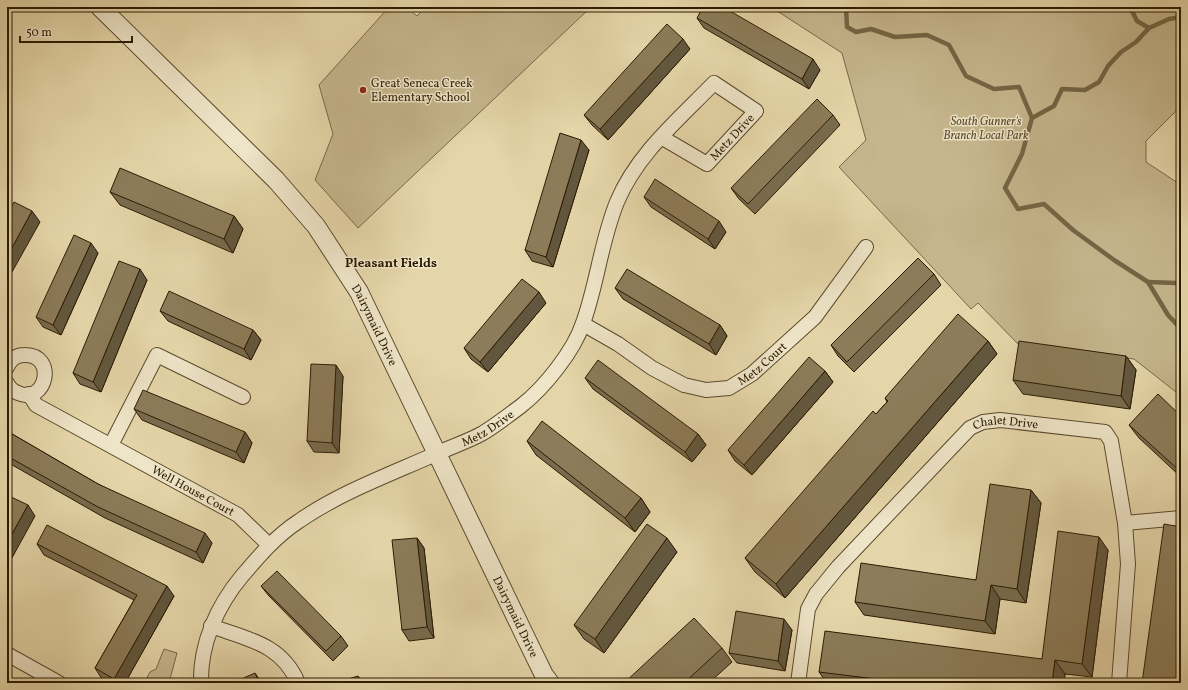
<svg xmlns="http://www.w3.org/2000/svg" width="1188" height="690" viewBox="0 0 1188 690" font-family="Vollkorn,serif">
<style>
.green{fill:#c6b68d;stroke:#796848}
.lines{fill:none;stroke-linecap:round;stroke-linejoin:round}
.stream{stroke:#756545;stroke-width:4.5}
.minor-casing{stroke:#5a4a2c;stroke-width:16}
.tertiary-casing{stroke:#5a4a2c;stroke-width:20}
.minor{stroke:#eee4c7;stroke-width:14}
.tertiary{stroke:#eee4c7;stroke-width:18}
.wall{fill:#786b4d;stroke:#2c1b03}
.shaded-wall{fill:#62573e;stroke:#2c1b03}
.building{fill:#8c7c59;stroke:#2c1b03}
.poi-dot{fill:#8f2418;stroke:#eee4c7;stroke-width:1.5}
.labels{text-anchor:middle;stroke-width:3;stroke-linejoin:round;paint-order:stroke}
.poi-label{font-size:12px;fill:#2c1b03;stroke:#eee4c7;text-anchor:start}
.park-label{font-size:12px;font-style:italic;fill:#5a4a2c;stroke:#eee4c7}
.street-label{font-size:12px;fill:#2c1b03;stroke:#eee4c7}
.neighbourhood-label{font-size:13px;font-weight:bold;fill:#2c1b03;stroke:#eee4c7}
</style>
<rect width="100%" height="100%" fill="#e5d6a9"/>
<filter id="stains"><feTurbulence type="fractalNoise" baseFrequency=".005" numOctaves="4"/><feColorMatrix values="0 0 0 0 .2 0 0 0 0 .09 0 0 0 0 .02 0 0 0 .5 -.17"/></filter>
<radialGradient id="worn" r=".72"><stop offset=".6" stop-color="#630" stop-opacity="0"/><stop offset="1" stop-color="#630" stop-opacity=".3"/></radialGradient>
<g class="green">
<path d="M389 7H407L417 16 426 7H591L358 228 315 180 333 134 319 85Z"/>
<path d="M771 7H1181V106L1146 141V162L1181 185V396L1134 359 1018 344 978 303 971 309 839 167 866 140 842 53Z"/>
<path d="M164 649 177 653 169 683H144L150 672 156 669Z"/>
</g>
<g class="lines">
<g class="stream">
<path d="M846 7 847 27 856 32 871 29 895 37 927 35 949 45 966 76 994 89 1019 87 1032 118 1022 154 1005 188 1018 209 1044 204 1073 230 1114 260 1148 282 1168 315 1181 329"/>
<path d="M1130 7 1137 21 1149 28 1169 19 1181 17"/>
<path d="M1032 118 1054 106 1062 89 1085 90 1099 82 1108 66 1121 52 1136 42 1149 28"/>
<path d="M1148 282 1176 283 1181 285"/>
</g>
<g class="minor-casing">
<g id="minor">
<path id="s1" d="M583 324 618 344 652 368 684 385 706 390 729 388 752 374 815 317 866 247"/>
<path d="M7 367C10 360 16 355 24 355 58 354 46 406 18 393 13 391 9 388 7 383"/>
<path id="s2" d="M29 394 36 405 238 515 269 545"/>
<path d="M111 445 157 355 243 397"/>
<path d="M1125 523 1181 518"/>
<path d="M211 626C247 639 282 644 298 683"/>
<path d="M7 654 59 683"/>
<path id="s3" d="M201 683C200 644 217 606 242 576 259 556 276 536 299 521 341 492 391 474 438 453 453 446 469 441 483 433 496 425 509 415 521 406 544 388 574 351 583 323 597 285 601 241 617 202 637 154 678 120 714 83L756 111 707 164 661 137"/>
<path id="s4" d="M798 683 808 609 816 594 838 567 970 428 983 422 1000 420 1105 432 1111 441 1125 523 1128 564 1119 683"/>
</g>
</g>
<g class="tertiary-casing">
<g id="tertiary">
<path id="s5" d="M100 7 276 180 316 226 359 292 524 634 544 675 550 683"/>
</g>
</g>
<use href="#minor" class="minor"/>
<use href="#tertiary" class="tertiary"/>
</g>
<g class="wall">
<path d="M273 7H277L275 9Z"/>
<path d="M287 7H296L292 11Z"/>
<path d="M697 18 820 70 809 89 704 28Z"/>
<path d="M690 49 608 140 592 125 584 115Z"/>
<path d="M833 115 840 125 755 214 739 199 731 188Z"/>
<path d="M589 150 553 267 532 261 525 250Z"/>
<path d="M110 192 234 216 243 229 233 253 120 205Z"/>
<path d="M644 197 726 232 715 249 651 207Z"/>
<path d="M98 253 61 335 43 327 36 317Z"/>
<path d="M934 274 941 285 854 372 838 356 831 345Z"/>
<path d="M147 280 101 392 80 384 73 373Z"/>
<path d="M615 288 720 325 727 336 716 355 623 299Z"/>
<path d="M546 303 488 372 471 359 464 348Z"/>
<path d="M160 311 253 330 261 340 251 360 168 321Z"/>
<path d="M988 341 997 354 785 598 755 572 745 558 887 402 885 398Z"/>
<path d="M1126 356 1136 370 1130 409 1023 394 1013 380Z"/>
<path d="M825 371 833 382 752 475 735 461 728 450Z"/>
<path d="M343 376 339 453 314 452 307 441Z"/>
<path d="M585 378 698 434 706 445 692 462 593 389Z"/>
<path d="M134 409 245 432 252 443 244 463 142 420Z"/>
<path d="M1181 416V477L1139 438 1129 425Z"/>
<path d="M7 431 98 484 212 543 203 563 105 518 7 462Z"/>
<path d="M527 441 641 498 650 512 635 532 536 455Z"/>
<path d="M1031 490 1041 503 1026 603 1000 599 995 634 864 615 855 602 976 580Z"/>
<path d="M417 538 424 548 434 638 409 641 402 630Z"/>
<path d="M37 544 174 596 125 683H110L102 679 95 668 134 600 44 555Z"/>
<path d="M1108 550 1092 677 1065 674 1064 683H827L819 672 1042 659Z"/>
<path d="M677 552 604 653 584 639 574 625Z"/>
<path d="M261 586 341 636 348 646 333 661 269 596Z"/>
<path d="M792 630 785 671 737 663 729 653Z"/>
<path d="M722 648 732 662 709 683H624Z"/>
</g>
<g class="shaded-wall">
<path d="M683 39 690 49 608 140 600 129Z"/>
<path d="M813 59 820 70 809 89 802 79Z"/>
<path d="M581 140 589 150 553 267 546 257Z"/>
<path d="M32 211 40 222 7 281V257Z"/>
<path d="M234 216 243 229 233 253 224 239Z"/>
<path d="M719 221 726 232 715 249 708 239Z"/>
<path d="M91 243 98 253 61 335 53 325Z"/>
<path d="M140 269 147 280 101 392 93 382Z"/>
<path d="M539 292 546 303 488 372 480 362Z"/>
<path d="M720 325 727 336 716 355 709 344Z"/>
<path d="M253 330 261 340 251 360 244 349Z"/>
<path d="M988 341 997 354 785 598 776 584Z"/>
<path d="M1126 356 1136 370 1130 409 1121 396Z"/>
<path d="M336 365 343 376 339 453 332 443Z"/>
<path d="M825 371 833 382 752 475 744 465Z"/>
<path d="M245 432 252 443 244 463 236 452Z"/>
<path d="M698 434 706 445 692 462 685 452Z"/>
<path d="M1031 490 1041 503 1026 603 1017 589Z"/>
<path d="M641 498 650 512 635 532 625 518Z"/>
<path d="M28 505 35 516 7 567V543Z"/>
<path d="M205 533 212 543 203 563 196 552Z"/>
<path d="M1099 537 1108 550 1092 677 1082 664Z"/>
<path d="M417 538 424 548 434 638 427 627Z"/>
<path d="M667 538 677 552 604 653 595 639Z"/>
<path d="M991 585 1000 599 995 634 985 621Z"/>
<path d="M167 586 174 596 125 683H116L114 679Z"/>
<path d="M784 619 792 630 785 671 778 661Z"/>
<path d="M1055 660 1065 674 1064 683H1052Z"/>
<path d="M255 673 262 683H259Z"/>
<path d="M358 676 363 683H360Z"/>
</g>
<g class="building">
<path d="M703 7H723L813 59 802 79 697 18Z"/>
<path d="M667 24 683 39 600 129 584 115Z"/>
<path d="M817 99 833 115 748 204 731 188Z"/>
<path d="M560 133 581 140 546 257 525 250Z"/>
<path d="M120 168 234 216 224 239 110 192Z"/>
<path d="M655 179 719 221 708 239 644 197Z"/>
<path d="M14 202 32 211 7 257V215Z"/>
<path d="M74 235 91 243 53 325 36 317Z"/>
<path d="M918 258 934 274 847 362 831 345Z"/>
<path d="M119 261 140 269 93 382 73 373Z"/>
<path d="M627 269 720 325 709 344 615 288Z"/>
<path d="M522 279 539 292 480 362 464 348Z"/>
<path d="M169 291 253 330 244 349 160 311Z"/>
<path d="M958 314 988 341 776 584 745 558 873 411 876 414 888 401 885 398Z"/>
<path d="M1019 341 1126 356 1121 396 1013 380Z"/>
<path d="M809 357 825 371 744 465 728 450Z"/>
<path d="M598 360 698 434 685 452 585 378Z"/>
<path d="M311 364 336 365 332 443 307 441Z"/>
<path d="M143 390 245 432 236 452 134 409Z"/>
<path d="M1158 394 1181 416V472L1129 425Z"/>
<path d="M542 421 641 498 625 518 527 441Z"/>
<path d="M7 431 98 484 205 533 196 552 98 507 7 456Z"/>
<path d="M990 484 1031 490 1017 589 991 585 985 621 855 602 861 563 976 580Z"/>
<path d="M9 496 28 505 7 543V500Z"/>
<path d="M647 524 667 538 595 639 574 625Z"/>
<path d="M1164 524 1181 527V683H1142Z"/>
<path d="M47 525 167 586 114 679 95 668 137 595 37 544Z"/>
<path d="M1058 531 1099 537 1082 664 1055 660 1052 683H908L819 672 825 631 1042 659Z"/>
<path d="M417 538 427 627 402 630 392 540Z"/>
<path d="M277 571 341 636 326 651 261 586Z"/>
<path d="M736 611 784 619 778 661 729 653Z"/>
<path d="M694 618 722 648 684 683H624Z"/>
<path d="M255 673 259 683H240L239 680Z"/>
<path d="M358 676 360 683H338V682Z"/>
<path d="M455 679 457 683H444Z"/>
</g>
<circle class="poi-dot" cx="363" cy="90" r="4"/>
<g class="labels">
<g class="poi-label">
<text x="371" y="87">Great Seneca Creek<tspan x="371" dy="14">Elementary School</tspan></text>
</g>
<g class="park-label">
<text x="986" y="125">South Gunner's<tspan x="986" dy="14">Branch Local Park</tspan></text>
</g>
<g class="street-label">
<text transform="translate(732 137) rotate(-47)" y="4">Metz Drive</text>
<text dy="4" stroke="none"><textPath href="#s5" startOffset="423">Dairymaid Drive</textPath></text>
<text dy="4" stroke="none"><textPath href="#s1" startOffset="205">Metz Court</textPath></text>
<text dy="4" stroke="none"><textPath href="#s3" startOffset="407">Metz Drive</textPath></text>
<text dy="4" stroke="none"><textPath href="#s4" startOffset="355">Chalet Drive</textPath></text>
<text dy="4" stroke="none"><textPath href="#s2" startOffset="192">Well House Court</textPath></text>
<text dy="4" stroke="none"><textPath href="#s5" startOffset="747">Dairymaid Drive</textPath></text>
</g>
<g class="neighbourhood-label">
<text x="391" y="267">Pleasant Fields</text>
</g>
</g>
<rect width="1188" height="690" fill="none" stroke="#e5d6a9" stroke-width="24"/>
<rect x="8" y="8" width="1172" height="674" fill="none" stroke="#2c1b03" stroke-width="2"/>
<rect x="12" y="12" width="1164" height="666" fill="none" stroke="#2c1b03"/>
<path d="M20 36v6h112v-6" fill="none" stroke="#2c1b03" stroke-width="2"/>
<text x="26" y="36" font-size="12" fill="#2c1b03" stroke="#eee4c7" stroke-width="3" paint-order="stroke">50 m</text>
<rect width="100%" height="100%" filter="url(#stains)"/>
<rect width="100%" height="100%" fill="url(#worn)"/>
</svg>
